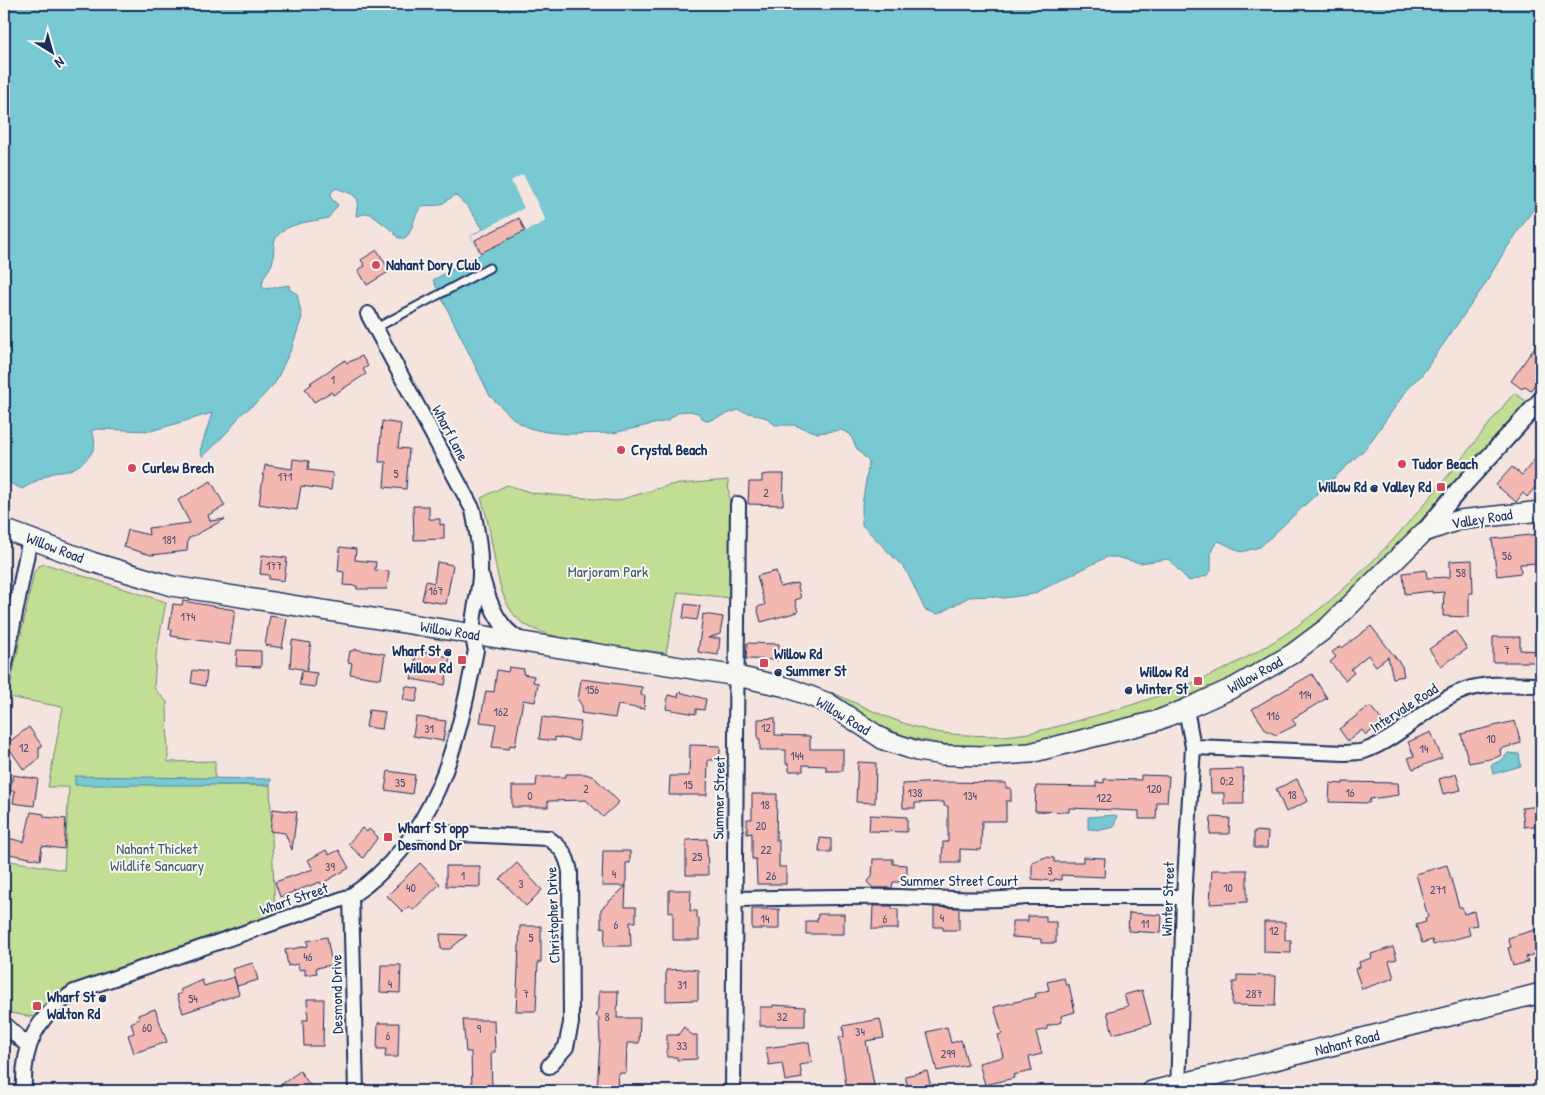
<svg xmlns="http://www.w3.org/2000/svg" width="1545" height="1095" viewBox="0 0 1545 1095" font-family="'Patrick Hand',sans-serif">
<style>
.green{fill:#c2dd94;stroke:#6e8679}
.water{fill:#78c9d2;stroke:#538ba4}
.pier{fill:#f5e3de}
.building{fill:#f3b8b1;stroke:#1b2f5e}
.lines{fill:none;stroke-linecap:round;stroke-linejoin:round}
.service-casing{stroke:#1b2f5e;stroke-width:11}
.minor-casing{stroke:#1b2f5e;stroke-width:18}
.tertiary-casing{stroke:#1b2f5e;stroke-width:20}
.secondary-casing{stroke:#1b2f5e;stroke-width:22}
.service{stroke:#f6f6f2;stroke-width:7}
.minor{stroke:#f6f6f2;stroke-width:14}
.tertiary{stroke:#f6f6f2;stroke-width:16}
.secondary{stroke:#f6f6f2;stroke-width:19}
.poi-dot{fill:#d1495b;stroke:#f6f6f2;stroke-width:2}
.labels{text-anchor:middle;stroke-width:4;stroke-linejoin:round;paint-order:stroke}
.number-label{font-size:12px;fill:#515173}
.poi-label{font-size:15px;font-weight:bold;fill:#1b2f5e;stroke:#f6f6f2;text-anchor:start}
.street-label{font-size:15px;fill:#1b2f5e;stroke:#f6f6f2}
.park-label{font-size:15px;fill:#455a6c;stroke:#f6f6f2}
</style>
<rect width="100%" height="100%" fill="#f5e3de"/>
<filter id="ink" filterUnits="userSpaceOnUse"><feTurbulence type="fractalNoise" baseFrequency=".02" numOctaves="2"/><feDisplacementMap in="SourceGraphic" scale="10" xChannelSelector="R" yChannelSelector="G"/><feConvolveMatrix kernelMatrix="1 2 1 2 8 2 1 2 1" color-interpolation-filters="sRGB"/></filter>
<g filter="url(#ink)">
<g class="green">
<path d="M1514 393 1529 403C1453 487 1381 580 1288 647 1233 687 1165 709 1100 727 1083 732 1066 739 1048 742 1001 750 948 749 903 735 878 727 851 708 831 692 867 708 903 727 942 733 961 735 981 736 1000 736 1029 735 1056 727 1084 719 1145 702 1208 681 1263 648 1294 630 1324 607 1351 582 1412 526 1462 457 1514 393Z"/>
<path d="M728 480 732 540 730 598 678 592 666 653C632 648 544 642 520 621 509 612 502 594 499 581 492 553 491 525 481 498L507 485 533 493 616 501 670 485Z"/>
<path d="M45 564 166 602 156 655 154 688 167 702 168 762 215 761V785H270L275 916 85 980 52 999 33 1017 4 1012V860L64 870 69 787H48L63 707 8 697 34 572 39 566Z"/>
</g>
<g class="water">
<path d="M4 4H1541V198L1504 252 1484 286 1421 376 1411 384 1366 448 1260 547 1241 552 1219 541C1208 549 1212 559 1211 571L1206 576 1189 581 1168 559 1140 563 1116 557H1107L1033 594 1004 598 990 596 969 597 938 614 925 610 906 570 862 525V505L869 462 857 449 850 434 841 430 818 433 794 425H775L767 418 738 410 708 421 702 418 698 413 689 411 679 412 667 421 613 433 568 434 546 432 529 428 516 421 490 396 433 280 481 254 471 236 483 229 468 207 455 195 440 205 422 206C412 216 415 229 405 238H398L393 231 369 213 356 216 358 200 352 194 336 188 331 193V198L338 205 328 218C313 222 283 222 275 240 273 246 274 254 273 260 271 270 263 274 262 285L265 289 290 285 289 289 297 294 302 317 292 347 275 383 257 402 240 415 231 428 203 457 200 451 212 413 151 431 97 429 91 431C102 448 86 463 70 470 64 473 57 471 50 474 41 478 31 484 22 489L4 480Z"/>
<path d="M1508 753 1519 754 1521 766 1493 774 1491 765 1502 760Z"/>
<path d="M75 776 271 779 270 785H75Z"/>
<path d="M1115 815 1117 816 1114 827 1101 830 1088 829V817Z"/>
</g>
<path class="pier" d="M523 174 546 221 481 254 471 236 524 208 511 181Z"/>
<g class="building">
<path d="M519 218 525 231 481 253 475 240Z"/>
<path d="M377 250 390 271 367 285 358 270 365 266 361 260Z"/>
<path d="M1541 338V375L1531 390 1525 386 1522 389 1511 381Z"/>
<path d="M362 356 368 366 363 369 366 374 333 395 331 392 314 402 305 389 312 384 310 383 345 360 347 363Z"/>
<path d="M382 421 401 424 398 448 409 449 406 489 384 487 386 462H379Z"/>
<path d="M1541 452V480L1527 497 1523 493 1516 502 1496 485 1512 467 1522 475Z"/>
<path d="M293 459 309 461 308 470 333 473 331 490 301 486 297 510 259 504 265 465 292 469Z"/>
<path d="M769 474H784L783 505 748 504 749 482H762V475Z"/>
<path d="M211 481 225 506 208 515 210 521 225 519 188 539 187 551 151 555 124 547 128 530 149 535 148 528 190 523 178 500Z"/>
<path d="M413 506H429V519H440V525L444 524V539L414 540Z"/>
<path d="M1541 534V563L1520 564 1521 573 1497 576 1492 539Z"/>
<path d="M340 547 356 549 355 560 376 562 375 570 389 571 387 589H357V586L343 585 344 572 338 571Z"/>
<path d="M262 555 287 558 284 581 269 579V575L260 574Z"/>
<path d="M1472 560 1473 593H1469V617L1443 616 1444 592 1432 593V591L1405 594 1403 573 1426 570 1427 578 1450 577V561Z"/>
<path d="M437 562 453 565 446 604 422 600 426 581 434 583Z"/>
<path d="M776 571 780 587 797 583 801 598 795 600 798 612 761 622 757 607 765 605 757 576Z"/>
<path d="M183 601 235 610 230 645 171 636 172 630 169 629 173 604 182 605Z"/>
<path d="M685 604 700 606 697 620 683 618Z"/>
<path d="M703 614 723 617 720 634 708 638H720L718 655 698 652Z"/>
<path d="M270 616 287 619 282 648 265 645Z"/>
<path d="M1371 626 1402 666 1404 676 1393 678 1388 657 1376 666 1368 655 1351 669 1354 673 1345 680 1330 662 1336 657 1332 652 1341 646 1342 648Z"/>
<path d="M1455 631 1467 649 1441 666 1429 649Z"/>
<path d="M1493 637H1520V650L1541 651V662H1493Z"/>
<path d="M292 640 311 643 307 670 290 667Z"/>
<path d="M747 643 779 644V660L746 659Z"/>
<path d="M354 649 385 654 381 679 350 674 352 663 348 662 350 651H353Z"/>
<path d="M237 650 261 651V667L236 666Z"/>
<path d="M417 651 450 657 445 685 411 679Z"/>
<path d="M509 667 524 669 523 674 534 676 533 682 538 683 535 702 523 700 515 746 510 745 509 749 492 747 496 724 480 722 486 691 494 692 497 670 508 672Z"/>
<path d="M193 670 207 672 205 686 191 683Z"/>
<path d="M302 671 317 673 315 687 299 685Z"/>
<path d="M1312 674 1327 698 1292 719 1296 725 1276 735 1266 730 1252 709Z"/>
<path d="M581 679 642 687 641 695 645 696 644 709 618 705 615 718 581 713 582 706 578 700Z"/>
<path d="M406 686 419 689 416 702 403 700Z"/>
<path d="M679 692 706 699 704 710 696 709V714L666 709 668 695 678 697Z"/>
<path d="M1371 707 1383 722 1366 735 1362 730 1348 741 1339 729 1367 708Z"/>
<path d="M369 710 385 712 382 729 366 727Z"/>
<path d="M416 717 446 721 443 741 413 736Z"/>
<path d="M542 717 581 722 578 741 555 737V741L539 739Z"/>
<path d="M775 718V735L810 736V749H843V771H826V766L803 765V771H789V764H786V750H760V739H758V719Z"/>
<path d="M1515 721 1521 743 1500 749 1501 755 1495 758 1469 763 1461 734Z"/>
<path d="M29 727 42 746 39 748V759L24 770 6 744Z"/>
<path d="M1431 732 1442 758 1413 769 1408 758 1414 756 1408 742Z"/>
<path d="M690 745 720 746V760H708L707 795H669L670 776H689Z"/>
<path d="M858 762 876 763 875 803 856 802Z"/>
<path d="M1243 769 1244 804H1224V793H1211L1210 770Z"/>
<path d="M388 771 415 775 412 794 385 790Z"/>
<path d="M566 774H586L594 777 619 802 603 817 586 800 548 801V807H512V786H536L537 777H566Z"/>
<path d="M1456 774 1461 790 1443 794 1439 779Z"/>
<path d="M13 775 38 779 34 806 13 803 15 791H10Z"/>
<path d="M1141 775 1169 776 1167 802H1157L1156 819H1139V811L1069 808V812L1035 811 1036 786 1096 787V782L1104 783V779L1141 780Z"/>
<path d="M1297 779 1308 801 1286 812 1276 789Z"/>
<path d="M944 782 1006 783V788H1011V801H1006V821H982L981 850 960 849V863H942L943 842H948V806H944V802L915 803V808H903L902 784Z"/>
<path d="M1343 782 1398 783 1399 795 1370 799 1369 803 1329 802 1330 783 1343 784Z"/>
<path d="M752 794H777L776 840H779V867H786V884H757L756 859H752V833L747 834V819H752Z"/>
<path d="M1541 806V825L1524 827 1522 808Z"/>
<path d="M273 809 297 812 292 850 285 833 270 831Z"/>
<path d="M31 812 44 814V817L66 819 64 849 42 846 40 860 4 853 8 838 24 842Z"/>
<path d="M870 815 907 817V832L869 831Z"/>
<path d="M1211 817 1230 818 1229 834H1210Z"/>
<path d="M362 828 367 832 369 829 378 837 363 858 348 844Z"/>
<path d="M1254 831 1268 832 1267 848H1254Z"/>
<path d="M820 838 831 839V852H819Z"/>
<path d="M707 839 708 875H686V840Z"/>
<path d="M326 850 329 855 339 850 349 868 321 884 320 882 280 897 275 882 313 869 308 860Z"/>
<path d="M603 851H630V863H626V886H602Z"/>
<path d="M1046 857 1054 858V862H1083V857L1105 858 1104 877 1061 875V880L1054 879V881L1032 879V862Z"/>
<path d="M873 859H893V864L907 865V882H893L892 888H873L867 882 872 877Z"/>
<path d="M420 863 440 884 413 910 409 906 403 912 387 896Z"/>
<path d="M517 863 542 890 526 906 500 879Z"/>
<path d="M1447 865 1459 907H1462L1464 914 1474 911 1477 925 1468 927 1470 935 1433 945 1432 940 1422 943 1416 925 1426 922 1425 918 1428 917 1416 874Z"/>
<path d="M446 866H480V887L446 886Z"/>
<path d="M1212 870H1247V902L1210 904Z"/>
<path d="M626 886 625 907H636V922H630L631 946H604L605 928 601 927V909Z"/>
<path d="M669 890H691L690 911H697V918H699V940H673V911L669 912Z"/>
<path d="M873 906H892V909H898V929H872Z"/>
<path d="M934 907 959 908V930H943V927H934Z"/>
<rect x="752" y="909" width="27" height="20"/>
<path d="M1129 913 1162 915 1161 933 1128 931Z"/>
<path d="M818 914H844V934H806V921H817Z"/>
<path d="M1028 916H1046V922H1056V943H1041V939L1012 937V921H1028Z"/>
<path d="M1264 922H1285V940H1291V953L1264 952Z"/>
<path d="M520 926H541V962H538L536 1011H516Z"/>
<path d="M1541 928V952L1526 957 1528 962 1513 966 1508 948 1511 947 1508 938Z"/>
<path d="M440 934 467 935 450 949H441Z"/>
<path d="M327 937 332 965 316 968 317 973 305 975V969L299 970 298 964 288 966 285 950 308 946 307 941Z"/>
<path d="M1393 947 1397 959 1389 961 1394 978 1362 989 1355 969 1360 967 1359 962 1372 958 1371 954Z"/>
<path d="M253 963 258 980 237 986 232 969Z"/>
<path d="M381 965H401L400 993 380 992Z"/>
<path d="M690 969 698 970V1000L666 1001V970Z"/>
<path d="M1237 975 1276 976 1275 1006 1232 1005 1233 982H1237Z"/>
<path d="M234 977 239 994 183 1013 177 995 182 993 180 990 202 980 204 986Z"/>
<path d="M1064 978 1066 985H1069L1075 1012 1061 1016 1062 1022 1047 1026V1029L1036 1032 1042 1054 1029 1057 1032 1071 1013 1075 1014 1078 985 1085 979 1063 1003 1057 998 1035 1002 1034 994 1007 1036 997 1035 994 1049 990 1047 982Z"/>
<path d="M1142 990 1151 1024 1113 1034 1107 1012 1128 1006 1124 995Z"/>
<path d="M599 991H618L617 1018H640L639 1043H627L626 1073H618L617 1091H597L600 1042 599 1018 596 1016 599 1008Z"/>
<path d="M307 999H324L323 1046H304L303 1020H308Z"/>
<path d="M773 1005 805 1007V1026H760V1007H773Z"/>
<path d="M155 1009 167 1042 134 1053 128 1035 134 1033 131 1023 139 1019 138 1015Z"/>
<path d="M880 1019 884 1038 866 1041 875 1091H847L839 1037H844L843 1026Z"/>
<path d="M463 1020H494L495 1052H491L492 1091H472L471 1052H466Z"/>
<path d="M378 1023H399L398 1057H385L386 1049H377Z"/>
<path d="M684 1027 692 1035H697V1059L677 1060V1057H667V1035H678Z"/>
<path d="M947 1027 951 1043 961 1040 968 1065 937 1071 927 1032Z"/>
<path d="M809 1042 812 1063 800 1065 802 1078 785 1081 782 1063 769 1065 766 1048Z"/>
<path d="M300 1071 314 1091H288L282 1084Z"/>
<path d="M927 1071 932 1091H909L905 1076Z"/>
</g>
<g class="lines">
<g class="service-casing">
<path id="service" d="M376 328 489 268"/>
</g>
<g class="minor-casing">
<g id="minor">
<path d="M482 578C489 602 498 629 521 640"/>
<path d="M4 669 30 538"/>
<path d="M1193 747 1345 753C1351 752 1358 753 1364 751 1400 739 1428 703 1465 690 1488 682 1517 685 1541 685"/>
<path d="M415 832 548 838C562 848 567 855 570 872L571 1023 566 1047 549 1066"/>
<path d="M351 896 356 1091"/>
<path d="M735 899C790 898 844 896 899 897 942 898 983 902 1026 897H1184"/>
<path d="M4 1024 28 1046"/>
<path d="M24 1091C22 1046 36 1017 74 992L351 896C436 840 458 743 476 650 467 621 480 601 480 573 481 552 477 531 473 510L368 314"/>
<path d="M733 1091 738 504"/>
<path d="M1178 1091 1184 897 1193 747 1186 709"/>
</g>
</g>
<g class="tertiary-casing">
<path id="tertiary" d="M1424 532 1458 491 1541 400"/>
</g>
<g class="secondary-casing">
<g id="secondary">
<path d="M4 529 92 562 172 586 737 676 786 687 828 703 884 740 917 751 943 755 984 756 1030 753 1156 721 1186 709 1235 687 1292 654 1328 627 1424 532 1459 520 1541 511"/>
<path d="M1152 1091 1541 993"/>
</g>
</g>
<use href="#service" class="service"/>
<use href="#minor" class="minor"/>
<use href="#tertiary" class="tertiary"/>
<use href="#secondary" class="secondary"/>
</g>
</g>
<g class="poi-dot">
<circle cx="376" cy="265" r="5"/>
<circle cx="621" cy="450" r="5"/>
<circle cx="1402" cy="464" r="5"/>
<circle cx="132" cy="468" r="5"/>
<rect x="1436" y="482" width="10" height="10" rx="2.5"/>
<rect x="457" y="655" width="10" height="10" rx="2.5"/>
<rect x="759" y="658" width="10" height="10" rx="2.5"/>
<rect x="1193" y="676" width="10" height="10" rx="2.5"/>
<rect x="383" y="832" width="10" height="10" rx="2.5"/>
<rect x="32" y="1001" width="10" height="10" rx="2.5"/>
</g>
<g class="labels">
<g class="number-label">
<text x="333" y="384">1</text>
<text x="396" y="478">5</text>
<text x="285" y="481">171</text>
<text x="766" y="497">2</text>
<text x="169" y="544">181</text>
<text x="1507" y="560">56</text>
<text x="274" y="570">177</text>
<text x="1461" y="577">58</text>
<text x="436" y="595">167</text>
<text x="188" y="621">174</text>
<text x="1507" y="654">7</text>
<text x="592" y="694">156</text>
<text x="1305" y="699">114</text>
<text x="501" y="716">162</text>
<text x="1273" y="720">116</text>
<text x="766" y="732">12</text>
<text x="429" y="733">31</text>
<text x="1491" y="743">10</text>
<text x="24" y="752">12</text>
<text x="1424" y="753">14</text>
<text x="797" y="760">144</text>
<text x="1227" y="785">0;2</text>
<text x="400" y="787">35</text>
<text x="688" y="789">15</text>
<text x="586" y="793">2</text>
<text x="1154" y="793">120</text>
<text x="915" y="797">138</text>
<text x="1350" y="797">16</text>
<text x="1292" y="799">18</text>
<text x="530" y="800">0</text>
<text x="970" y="800">134</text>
<text x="1104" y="802">122</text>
<text x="765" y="809">18</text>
<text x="761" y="830">20</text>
<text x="766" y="854">22</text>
<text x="697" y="861">25</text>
<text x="330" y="871">39</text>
<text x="1050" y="875">3</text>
<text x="614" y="878">4</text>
<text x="463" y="880">1</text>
<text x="771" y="880">26</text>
<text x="521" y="888">3</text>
<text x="411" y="892">40</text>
<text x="1228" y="892">10</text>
<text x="1438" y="894">271</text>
<text x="942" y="922">4</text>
<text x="765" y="923">14</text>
<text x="885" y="923">6</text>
<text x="1145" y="928">11</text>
<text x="616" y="929">6</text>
<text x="1274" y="935">12</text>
<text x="531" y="942">5</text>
<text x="308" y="961">46</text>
<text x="390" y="988">4</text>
<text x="682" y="989">31</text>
<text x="526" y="998">7</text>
<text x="1254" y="998">287</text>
<text x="193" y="1003">54</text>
<text x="607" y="1021">8</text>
<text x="782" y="1021">32</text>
<text x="147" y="1032">60</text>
<text x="479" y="1033">9</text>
<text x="860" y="1036">34</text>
<text x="388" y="1040">6</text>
<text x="682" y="1050">33</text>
<text x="948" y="1058">299</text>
</g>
<g class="poi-label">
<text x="386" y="270">Nahant Dory Club</text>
<text x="631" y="455">Crystal Beach</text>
<text x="1412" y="469">Tudor Beach</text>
<text x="142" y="473">Curlew Brech</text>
<text x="1431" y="492" text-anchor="end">Willow Rd @ Valley Rd</text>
<text x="452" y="656" text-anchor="end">Wharf St @<tspan x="452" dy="17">Willow Rd</tspan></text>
<text x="774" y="659">Willow Rd<tspan x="774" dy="17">@ Summer St</tspan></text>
<text x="1188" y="677" text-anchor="end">Willow Rd<tspan x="1188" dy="17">@ Winter St</tspan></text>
<text x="398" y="833">Wharf St opp<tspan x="398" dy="17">Desmond Dr</tspan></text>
<text x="47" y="1002">Wharf St @<tspan x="47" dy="17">Walton Rd</tspan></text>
</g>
<g class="street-label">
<text transform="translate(450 433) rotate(62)" y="5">Wharf Lane</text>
<text transform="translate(1482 519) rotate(-9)" y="5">Valley Road</text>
<text transform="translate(55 548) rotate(21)" y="5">Willow Road</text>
<text transform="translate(450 631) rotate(9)" y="5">Willow Road</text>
<text transform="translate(1255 675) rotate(-29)" y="5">Willow Road</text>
<text transform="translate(1404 708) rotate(-33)" y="5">Intervale Road</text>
<text transform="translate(843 716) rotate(31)" y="5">Willow Road</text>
<text transform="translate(719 798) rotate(-89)" y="5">Summer Street</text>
<text x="959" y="886">Summer Street Court</text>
<text transform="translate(294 899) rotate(-19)" y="5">Wharf Street</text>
<text transform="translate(1168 899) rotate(-88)" y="5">Winter Street</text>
<text transform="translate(553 915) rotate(-92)" y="5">Christopher Drive</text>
<text transform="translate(337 994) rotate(-91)" y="5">Desmond Drive</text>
<text transform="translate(1347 1043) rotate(-14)" y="5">Nahant Road</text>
</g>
<g class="park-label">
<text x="608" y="577">Marjoram Park</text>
<text x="157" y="854">Nahant Thicket<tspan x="157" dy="17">Wildlife Sancuary</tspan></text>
</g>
</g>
<rect width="1545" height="1095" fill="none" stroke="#f6f6f2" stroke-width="20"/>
<rect x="10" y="10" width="1525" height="1075" fill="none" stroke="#1b2f5e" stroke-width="2" filter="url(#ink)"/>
<g transform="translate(52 52) rotate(143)" stroke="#f6f6f2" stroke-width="4" paint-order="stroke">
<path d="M0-4L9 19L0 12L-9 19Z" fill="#1b2f5e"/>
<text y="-8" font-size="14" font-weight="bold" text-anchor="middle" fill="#1b2f5e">N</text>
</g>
</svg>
